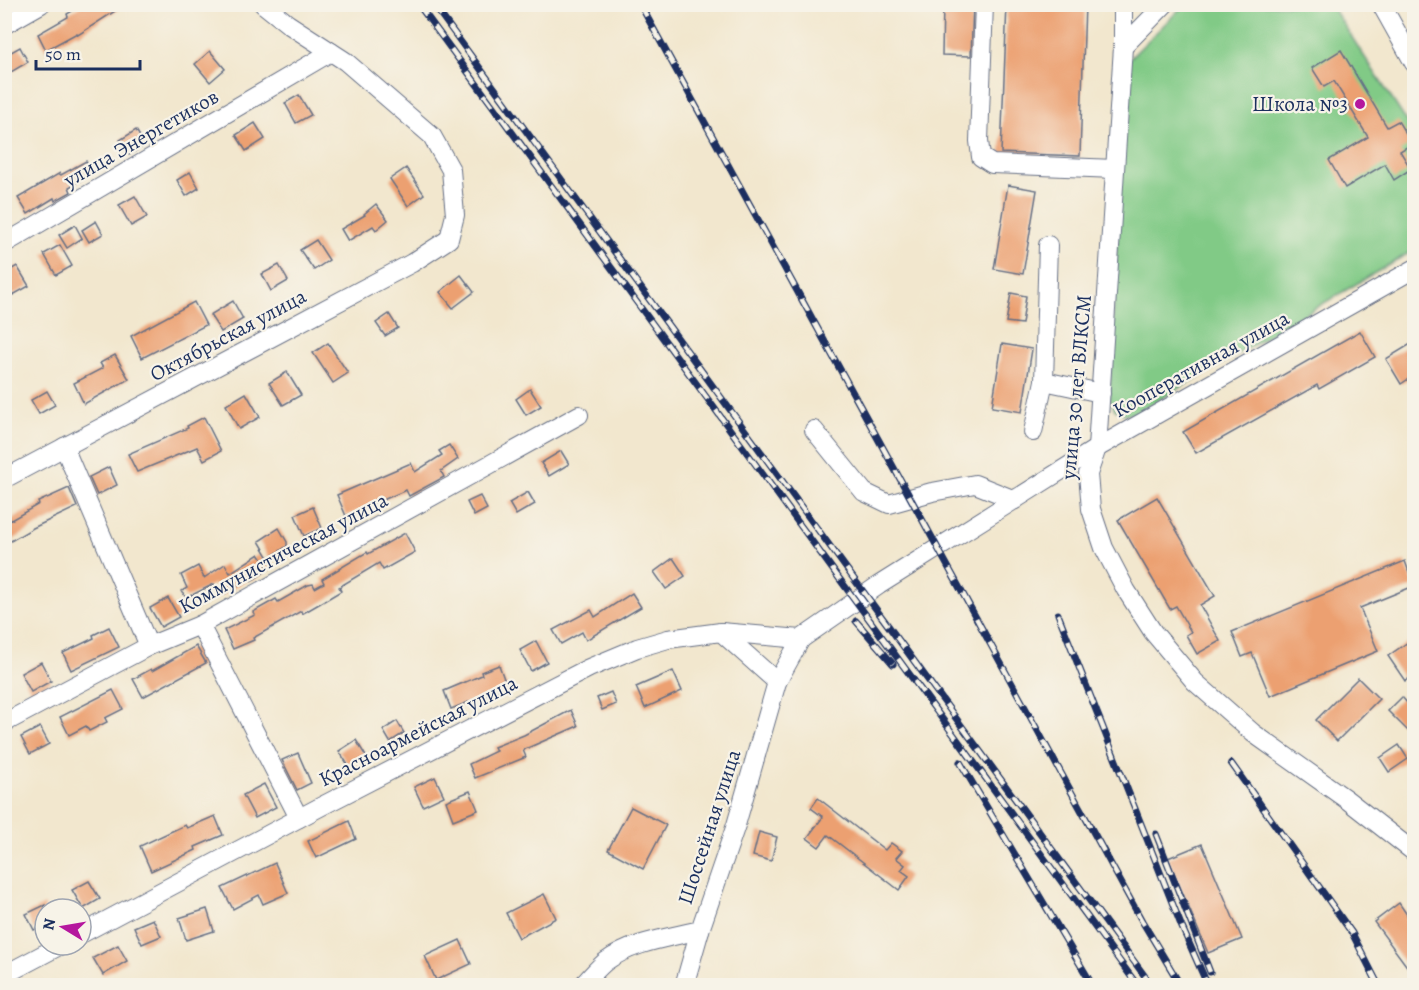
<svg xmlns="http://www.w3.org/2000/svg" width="1419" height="990" viewBox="0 0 1419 990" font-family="Alegreya,serif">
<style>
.green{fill:#81ca86;stroke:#4e7c72;stroke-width:1.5}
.building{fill:#eca071}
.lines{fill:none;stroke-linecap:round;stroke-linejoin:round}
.minor-casing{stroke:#666f85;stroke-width:20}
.minor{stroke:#fff;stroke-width:18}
.rail-casing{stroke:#1b2f5e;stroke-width:7}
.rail{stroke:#f7f3e8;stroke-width:4.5;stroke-dasharray:14;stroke-linecap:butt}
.poi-dot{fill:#b5179e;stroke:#f7f3e8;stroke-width:2}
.labels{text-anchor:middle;stroke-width:4.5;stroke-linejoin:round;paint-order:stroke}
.poi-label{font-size:21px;fill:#1b2f5e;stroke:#f7f3e8;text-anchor:end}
.street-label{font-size:21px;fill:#1b2f5e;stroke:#f7f3e8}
</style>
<rect width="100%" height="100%" fill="#f7f3e8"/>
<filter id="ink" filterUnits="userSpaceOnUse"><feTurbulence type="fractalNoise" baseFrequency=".0167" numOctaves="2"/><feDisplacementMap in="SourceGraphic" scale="12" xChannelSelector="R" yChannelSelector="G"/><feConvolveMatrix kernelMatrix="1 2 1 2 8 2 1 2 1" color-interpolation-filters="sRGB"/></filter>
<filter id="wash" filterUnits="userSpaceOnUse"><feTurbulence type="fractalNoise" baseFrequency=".008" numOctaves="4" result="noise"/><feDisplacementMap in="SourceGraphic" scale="24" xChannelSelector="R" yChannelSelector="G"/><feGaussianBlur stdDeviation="1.35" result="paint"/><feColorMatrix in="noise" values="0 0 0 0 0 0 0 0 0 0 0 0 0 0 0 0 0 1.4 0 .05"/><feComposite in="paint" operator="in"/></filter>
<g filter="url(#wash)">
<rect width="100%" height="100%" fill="#f2e7ce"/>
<path class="green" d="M1184 5H1331L1414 133V250L1139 412 1127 415 1115 410 1110 399V388L1125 63Z"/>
<g id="blocks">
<g class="building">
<path d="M84 4H126L78 35 77 33 46 50 38 34 68 17 67 14Z"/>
<path d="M943 4H973L971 56 942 55Z"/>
<path d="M1007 4H1085L1080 156 1001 153Z"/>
<path d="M20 47 28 62 11 72 4 56Z"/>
<path d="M1341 50 1387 127 1398 121 1412 144 1400 151 1411 169 1394 180 1385 164 1345 188 1329 160 1368 137 1334 81 1324 87 1312 68Z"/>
<path d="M210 51 225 69 210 82 195 64Z"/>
<path d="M299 95 311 115 296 123 285 103Z"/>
<path d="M255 123 265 139 246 151 236 135Z"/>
<path d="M136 130 145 145 129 155 120 140Z"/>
<path d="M86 161 93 173 69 187 71 192 55 201 54 198 28 214 18 198 60 173 61 175Z"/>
<path d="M406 168 424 194 408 206 390 179Z"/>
<path d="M190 172 199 188 186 196 177 180Z"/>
<path d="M1008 185 1037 190 1023 274 994 269Z"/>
<path d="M135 196 147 217 131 226 119 205Z"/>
<path d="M376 204 388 220 376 230 373 226 348 241 341 229 365 215 364 214Z"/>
<path d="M96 221 103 234 89 242 82 230Z"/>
<path d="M75 225 82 238 67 248 59 235Z"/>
<path d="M316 240 329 260 314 270 300 250Z"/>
<path d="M60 245 72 266 56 275 44 254Z"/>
<path d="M279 265 288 281 271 291 262 274Z"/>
<path d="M17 266 29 286 13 295 4 281V274Z"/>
<path d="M461 275 474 292 453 308 440 292Z"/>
<path d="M1011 293 1026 296 1022 324 1006 322Z"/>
<path d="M233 301 243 319 221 332 210 315Z"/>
<path d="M194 302 206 325 142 358 131 336Z"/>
<path d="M389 314 398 328 385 336 376 323Z"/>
<path d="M1360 331 1375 357 1319 389 1317 385 1196 453 1183 432Z"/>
<path d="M1414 342V375L1401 384 1386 359Z"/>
<path d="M328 343 348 373 333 383 313 353Z"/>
<path d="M1002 344 1032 349 1022 412 992 407Z"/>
<path d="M115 355 129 379 84 404 74 383 103 368 100 363Z"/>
<path d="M287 372 301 395 283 405 269 383Z"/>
<path d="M530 389 541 406 526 415 516 399Z"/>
<path d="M47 391 55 405 39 414 31 400Z"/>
<path d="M246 393 260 417 239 429 226 405Z"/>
<path d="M204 417 221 451 204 460 197 447 137 472 128 454 188 428 187 426Z"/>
<path d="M449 445 458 459 441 471 444 477 409 496 406 490 346 516 337 495 411 463 415 472 442 455 439 451Z"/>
<path d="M561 451 569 464 549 476 541 463Z"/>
<path d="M109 467 117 485 97 495 89 477Z"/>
<path d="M69 488 77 507 33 528 4 545V524L39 504 38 502Z"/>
<path d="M528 492 535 504 516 515 509 503Z"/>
<path d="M480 496 487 509 474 516 467 502Z"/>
<path d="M1157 497 1215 596 1200 605 1220 641 1197 654 1186 635 1191 632 1176 606 1170 609 1118 520Z"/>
<path d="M313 507 322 528 304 536 295 515Z"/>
<path d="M279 528 287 542V546L269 558 259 541Z"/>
<path d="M405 533 415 552 383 570 379 563 339 587 341 591 319 604 302 614 301 611 253 638 254 640 233 649 224 630 255 615 253 612 276 599 278 602 308 585 313 584 315 588 324 583 322 579 367 552 368 554Z"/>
<path d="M259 554 269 569 251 581 250 578 222 595 214 584 186 598 182 591 187 588 181 575 198 566 204 578 225 564 230 573Z"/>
<path d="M673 558 685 576 666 589 654 572Z"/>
<path d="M1405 561 1414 586 1360 608 1378 651 1270 696 1252 653 1242 657 1232 632Z"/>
<path d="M632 593 641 607 586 640 582 632 561 644 553 630 591 610 595 617Z"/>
<path d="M168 598 179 617 161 627 150 608Z"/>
<path d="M109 627 119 647 71 670 63 653 94 638 93 635Z"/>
<path d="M1414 638V675L1405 681 1388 656Z"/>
<path d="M536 641 547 662 531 671 520 650Z"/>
<path d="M196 646 206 663 143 697 133 679 151 669 152 671Z"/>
<path d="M41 662 51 681 31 692 21 673Z"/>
<path d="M499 665 507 687 451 709 444 691 482 675 481 672Z"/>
<path d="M673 671 682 691 645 708 636 687Z"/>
<path d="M1358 678 1379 699 1337 741 1316 720Z"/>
<path d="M113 690 123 709 105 718 107 722 89 731 86 726 69 735 60 717Z"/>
<path d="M611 692 616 704 602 710 597 698Z"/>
<path d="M1402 697 1414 711V726L1409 732 1388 711Z"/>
<path d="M571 710 578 726 523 750 526 757 475 778 469 764 496 751 494 747 524 735Z"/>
<path d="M397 721 404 733 390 742 383 730Z"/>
<path d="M40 727 49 744 30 754 21 737Z"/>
<path d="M356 740 367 758 350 768 339 751Z"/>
<path d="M1399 745 1408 759 1389 772 1380 758Z"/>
<path d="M298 753 311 783 297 790 282 760Z"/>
<path d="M435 777 444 796 423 806 414 787Z"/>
<path d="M264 784 276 807 255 818 243 795Z"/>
<path d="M470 791 478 810 453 820 446 801Z"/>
<path d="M818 798 885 850 891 843 902 851 896 858 905 865 901 870 909 876 899 890 828 835 819 847 807 838 823 817 811 808Z"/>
<path d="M631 807 666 825 643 869 608 850Z"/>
<path d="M215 816 223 835 195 847 196 850 151 871 140 846 185 825 187 828Z"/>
<path d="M349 821 356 839 316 858 308 841Z"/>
<path d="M759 832 777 837 771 861 753 856Z"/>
<path d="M1202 844 1242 939 1208 953 1168 858Z"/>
<path d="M275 863 288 893 263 904 259 895 233 909 222 888Z"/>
<path d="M89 881 100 899 83 909 72 890Z"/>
<path d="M544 894 556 918 519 938 506 913Z"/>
<path d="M1399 903 1414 925V976L1374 922Z"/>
<path d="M45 905V925L34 930 26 914Z"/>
<path d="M207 909 214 931 186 940 179 918Z"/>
<path d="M153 919 161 936 142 944 134 927Z"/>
<path d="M460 940 471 964 436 980 425 956Z"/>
<path d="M118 945 127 961 103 975 93 958Z"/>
</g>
</g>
</g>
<g filter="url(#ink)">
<use href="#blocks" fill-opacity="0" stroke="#666f85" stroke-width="1.5"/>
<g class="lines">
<g class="minor-casing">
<g id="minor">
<path d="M984 4 979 141 981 157 992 164 1115 169"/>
<path d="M1123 4V47L1097 448 1088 474 1091 509 1104 548 1126 590 1153 632 1195 682 1253 733 1346 799 1414 852"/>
<path d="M1381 4 1414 63"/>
<path d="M4 25 41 4"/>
<path d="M1123 47 1165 4"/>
<path d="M4 244 331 52"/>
<path d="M1048 245 1044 381 1101 393"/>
<path d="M814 430 864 492 889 504 932 492 975 484 1015 500"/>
<path d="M1033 432 1044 381"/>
<path d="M64 447 149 646"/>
<path d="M4 479 412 263 449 239 455 215 451 170 432 136 345 61 288 24 263 4"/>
<path d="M200 625 299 818"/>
<path d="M721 632 801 639 879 585 1097 448 1414 269"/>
<path d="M4 723 149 646 200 625 579 415"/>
<path d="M81 934 320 807 589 668 637 648 668 639 721 632 777 682"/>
<path d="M4 975 61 945"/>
<path d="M582 986C589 978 597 969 605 962 632 942 668 938 700 930"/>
<path d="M684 986 700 930 736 825 777 682 801 639"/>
</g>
</g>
<use href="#minor" class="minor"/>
<g class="rail-casing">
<g id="rail">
<path d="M418 4 1138 986"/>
<path d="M433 4 1152 986"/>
<path d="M640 4 1142 921 1181 986"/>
<path d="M1058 614 1181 925 1208 986"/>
<path d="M856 621 893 664"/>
<path d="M960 762 1090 981"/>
<path d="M1231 763 1352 933 1379 986"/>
<path d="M1156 834 1210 972"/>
</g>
</g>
<use href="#rail" class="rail"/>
</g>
</g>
<circle class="poi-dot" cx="1360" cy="104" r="6"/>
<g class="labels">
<g class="poi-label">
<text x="1348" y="111">Школа №3</text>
</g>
<g class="street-label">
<text transform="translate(141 138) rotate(-30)" y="7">улица Энергетиков</text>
<text transform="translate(228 335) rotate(-28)" y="7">Октябрьская улица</text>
<text transform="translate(1201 364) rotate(-29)" y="7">Кооперативная улица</text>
<text transform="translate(1076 387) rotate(-85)" y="7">улица 30 лет ВЛКСМ</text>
<text transform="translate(283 553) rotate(-28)" y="7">Коммунистическая улица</text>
<text transform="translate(418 731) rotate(-27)" y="7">Красноармейская улица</text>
<text transform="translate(709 827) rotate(-72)" y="7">Шоссейная улица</text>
</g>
</g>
<rect width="1419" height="990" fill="none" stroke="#f7f3e8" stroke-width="24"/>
<g transform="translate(63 927) rotate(281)"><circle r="28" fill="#f7f3e8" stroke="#9fa5b1" stroke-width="1.5"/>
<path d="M0-4.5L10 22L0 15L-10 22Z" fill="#b5179e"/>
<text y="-9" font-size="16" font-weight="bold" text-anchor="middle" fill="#1b2f5e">N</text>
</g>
<path d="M36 60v9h104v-9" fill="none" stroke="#1b2f5e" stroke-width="3"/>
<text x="45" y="60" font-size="18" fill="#1b2f5e" stroke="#f7f3e8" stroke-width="4.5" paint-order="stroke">50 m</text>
</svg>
